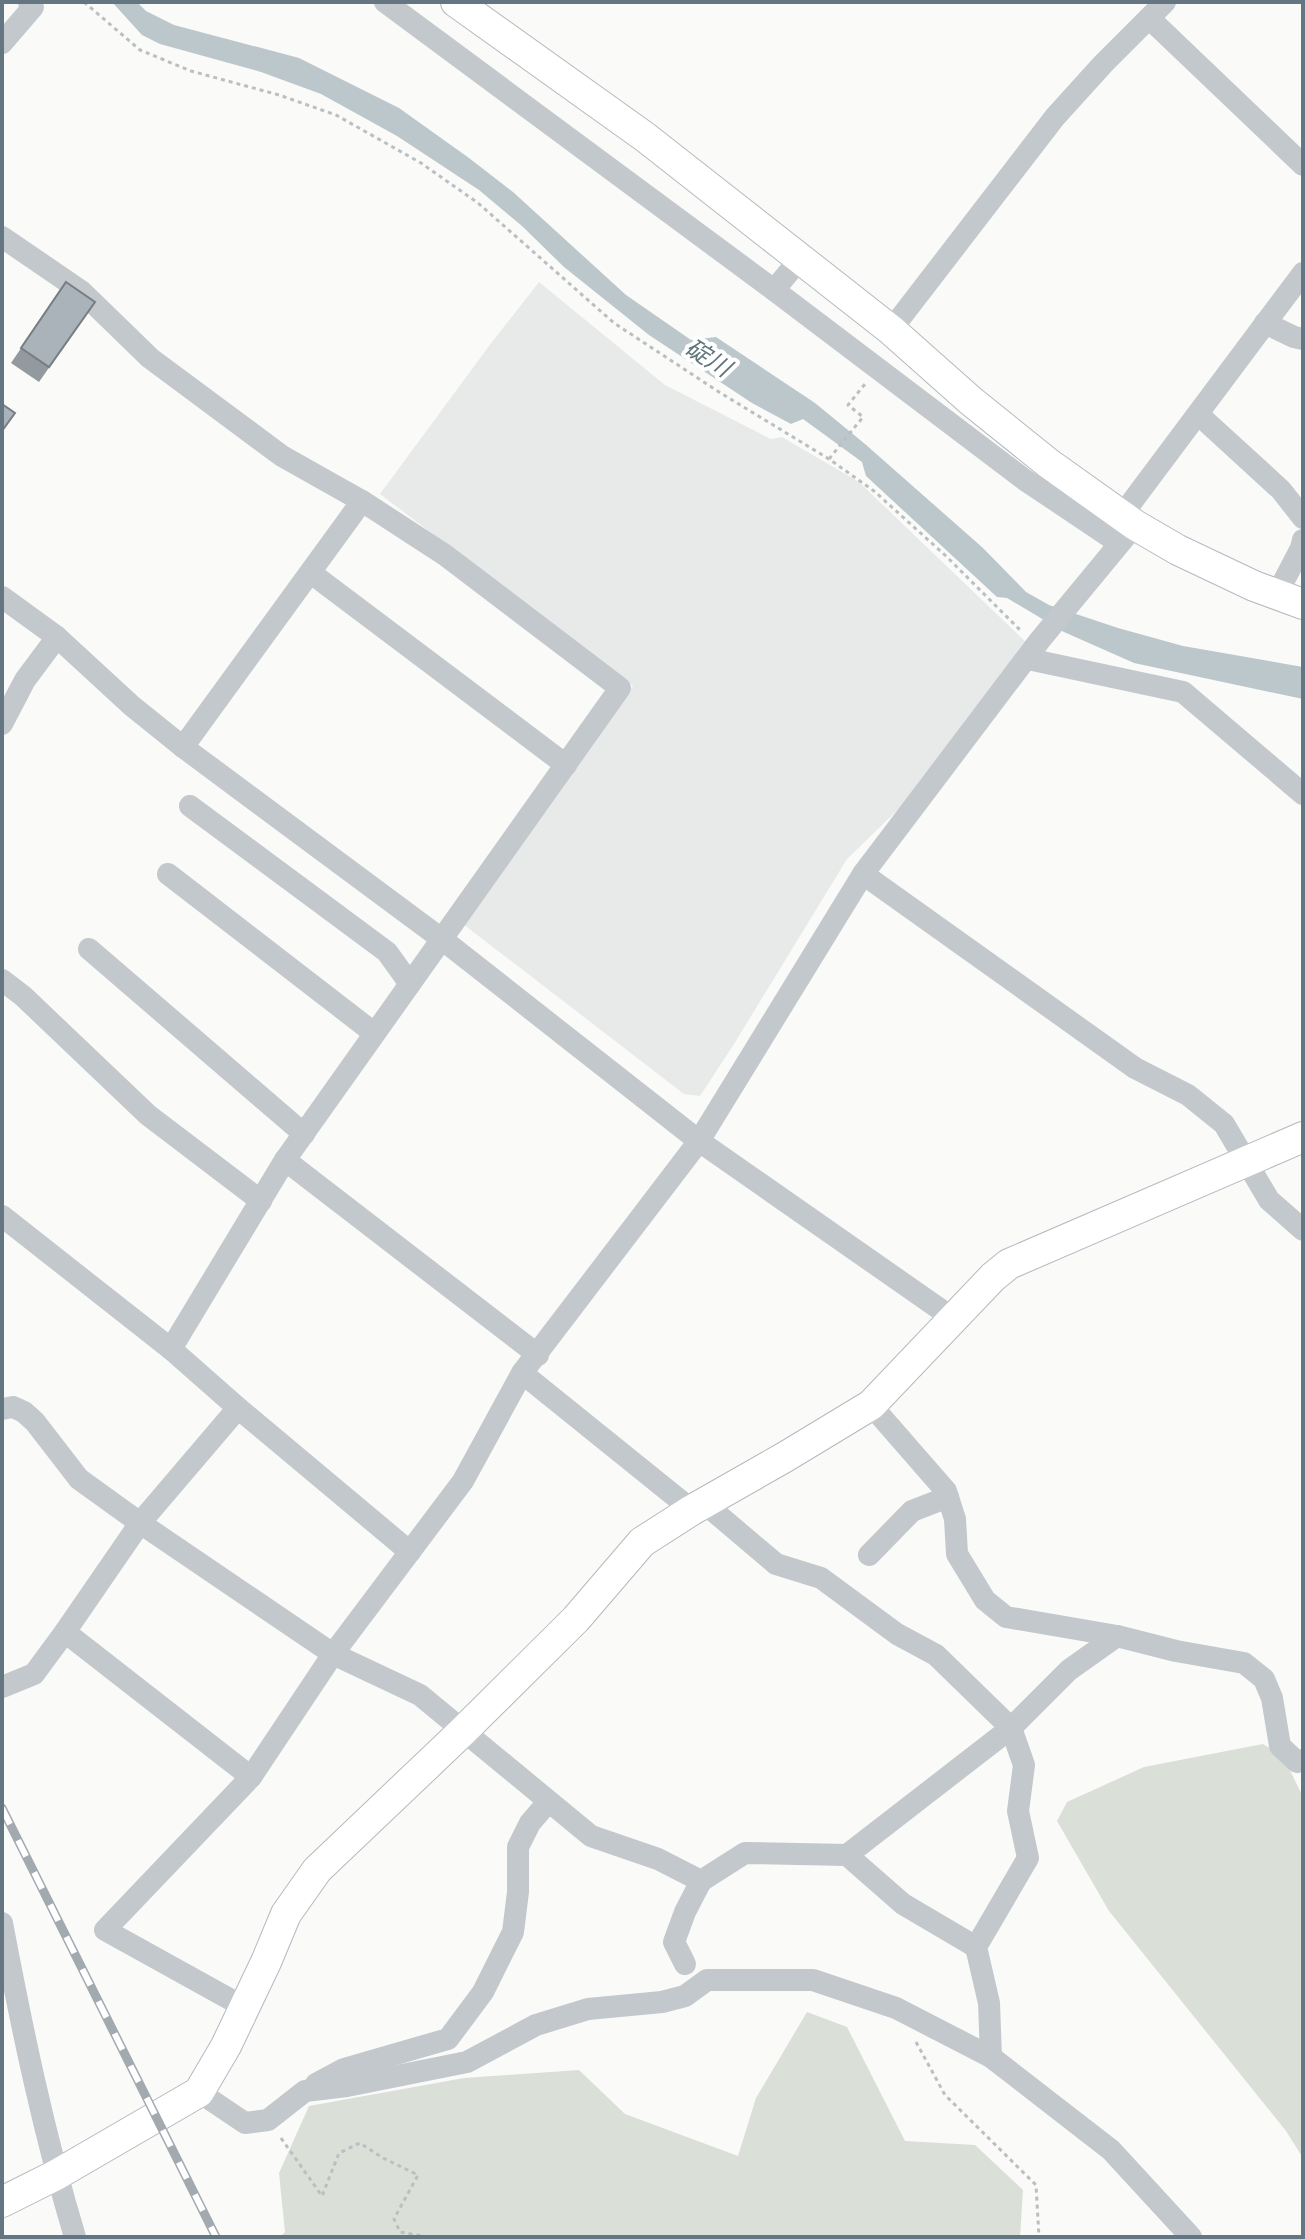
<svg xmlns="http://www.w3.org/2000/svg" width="1305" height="2239" viewBox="0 0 1305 2239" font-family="Poppins,'Noto Sans JP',sans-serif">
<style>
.built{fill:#e8e9e9}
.green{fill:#dadfd7}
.water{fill:#bbc7cb}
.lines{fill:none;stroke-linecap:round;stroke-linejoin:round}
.secondary-casing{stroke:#b3babf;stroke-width:32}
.path{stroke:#bbbfc2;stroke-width:3;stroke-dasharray:4 4;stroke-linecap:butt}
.street{stroke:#c3c8cc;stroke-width:22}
.secondary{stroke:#fff;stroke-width:30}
.rail-casing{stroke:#a2aab0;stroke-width:9}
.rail{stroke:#fff;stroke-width:6;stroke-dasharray:18;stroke-linecap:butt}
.wall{fill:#929a9f}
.building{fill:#aab3b9;stroke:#777d82;stroke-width:2}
.labels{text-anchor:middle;stroke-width:8;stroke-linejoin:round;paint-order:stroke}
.water-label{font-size:24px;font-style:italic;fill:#60757c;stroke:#fff}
</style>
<rect width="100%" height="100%" fill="#fafaf8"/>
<path class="built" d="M539 282 665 385 771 439 782 437 859 482 1028 644 910 798 847 859 734 1044 700 1096 684 1094 463 924 633 686 380 494 489 346Z"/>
<g class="green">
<path d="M1263 1744 1283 1756 1303 1797V2158L1286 2131 1109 1911 1057 1821 1067 1802 1144 1767Z"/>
<path d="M807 2012 847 2027 905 2141 975 2145 1023 2190 1020 2237H280L285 2232 279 2173 309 2106 464 2078 579 2070 625 2114 738 2156 756 2098Z"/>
</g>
<path class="water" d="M112 2H137L146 11 174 25 299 58 399 108 469 158 513 192 626 295 691 340 716 337 815 403 865 444 983 548 1026 592 1049 605 1118 628 1183 646 1303 667V699L1134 663 1064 632 1007 598 997 597 866 476 862 462 803 419 791 424 752 403 649 335 564 267 522 226 479 190 397 136 321 94 261 72 160 44 142 35Z"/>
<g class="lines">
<g class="secondary-casing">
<g id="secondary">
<path d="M456 2 645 137 891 330 971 401 1048 463 1135 525 1178 550 1254 586 1303 604"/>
<path d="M2 2202 56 2175 199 2092 226 2046 266 1962 286 1914 317 1870 462 1732 576 1619 642 1542 692 1510 785 1457 871 1405 993 1277 1009 1264 1303 1137"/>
</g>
</g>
<g class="path">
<path d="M84 2 140 50 191 71 279 95 336 115 421 163 478 203 614 323 719 392 829 459 874 491 946 556 1020 630"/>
<path d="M829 459 863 417 848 405 865 384"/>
<path d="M916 2042 945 2095 1036 2185 1039 2237"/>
<path d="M281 2138 322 2196 339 2153 360 2143 383 2158 418 2175 394 2219 400 2232 428 2237"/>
</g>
<g class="street">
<path d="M385 2 774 290 800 259"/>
<path d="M1149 18 1303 165"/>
<path d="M2 43 33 7 29 2"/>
<path d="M2 237 81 291 150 358 282 456 362 501 183 747"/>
<path d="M774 290 1025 480 1119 543"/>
<path d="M1265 323 1294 337 1303 339"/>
<path d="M891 330 1055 117 1103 64 1165 2"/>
<path d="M1199 415 1281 490 1303 518"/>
<path d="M1122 515 1303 273"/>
<path d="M311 573 566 765"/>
<path d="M1277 594 1301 548 1303 540"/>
<path d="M2 597 57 637 132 706 183 747 443 940 699 1141 954 1319"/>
<path d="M1028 659 1183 692 1303 794"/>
<path d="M2 724 25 680 57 637"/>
<path d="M190 806 387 952 410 984"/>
<path d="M168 874 374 1033"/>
<path d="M863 874 1135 1068 1188 1095 1224 1124 1269 1200 1303 1230"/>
<path d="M89 949 304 1134"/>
<path d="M2 980 23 996 148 1115 261 1201"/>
<path d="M285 1160 538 1355"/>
<path d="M2 1216 171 1349 238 1408 410 1552"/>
<path d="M171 1349 285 1160 620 688 445 555 362 501"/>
<path d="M522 1373 692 1510"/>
<path d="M871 1405 946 1491 955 1519 957 1554 985 1600 1006 1617 1117 1636 1176 1651 1244 1663 1264 1679 1272 1698 1280 1746 1297 1762 1303 1760"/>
<path d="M2 1409 13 1407 24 1412 35 1422 79 1479 140 1523 333 1654 420 1695 591 1836 658 1859 701 1881 745 1853 847 1855 1011 1728 1069 1670 1117 1636"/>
<path d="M704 1503 776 1564 821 1578 897 1634 936 1655 1011 1728 1024 1765 1018 1811 1028 1858 976 1947 989 2003 991 2057"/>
<path d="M869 1555 912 1511 948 1497"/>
<path d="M65 1632 251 1777"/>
<path d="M2 1687 34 1674 65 1632 140 1523 238 1408"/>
<path d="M847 1855 903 1904 976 1947"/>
<path d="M2 1923C22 2029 44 2134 75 2237"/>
<path d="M685 1964 674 1942 685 1912 701 1881"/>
<path d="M244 2007 105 1930 251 1777 333 1654 463 1481 522 1373 699 1141 863 874 1040 640 1135 525"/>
<path d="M316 2084 344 2069 448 2039 483 1992 513 1932 518 1892V1847L530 1823 548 1802"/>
<path d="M199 2092 245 2123 268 2120 305 2091 347 2086 467 2062 536 2025 588 2009 662 2002 685 1996 707 1980H813L896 2008 991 2057 1111 2150 1191 2237"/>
</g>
<use href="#secondary" class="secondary"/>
<g class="rail-casing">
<path id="rail" d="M2 1808 216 2237"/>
</g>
<use href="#rail" class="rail"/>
</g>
<path class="wall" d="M66 282 95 302 39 382 11 363Z"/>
<g class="building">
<path d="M66 282 95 302 49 367 21 348Z"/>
<path d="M2 404 15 413 2 431Z"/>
</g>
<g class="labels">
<g class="water-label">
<text transform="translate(708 358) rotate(32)" y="8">碇川</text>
</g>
</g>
<rect width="1305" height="2239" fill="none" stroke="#657683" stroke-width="8"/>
</svg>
